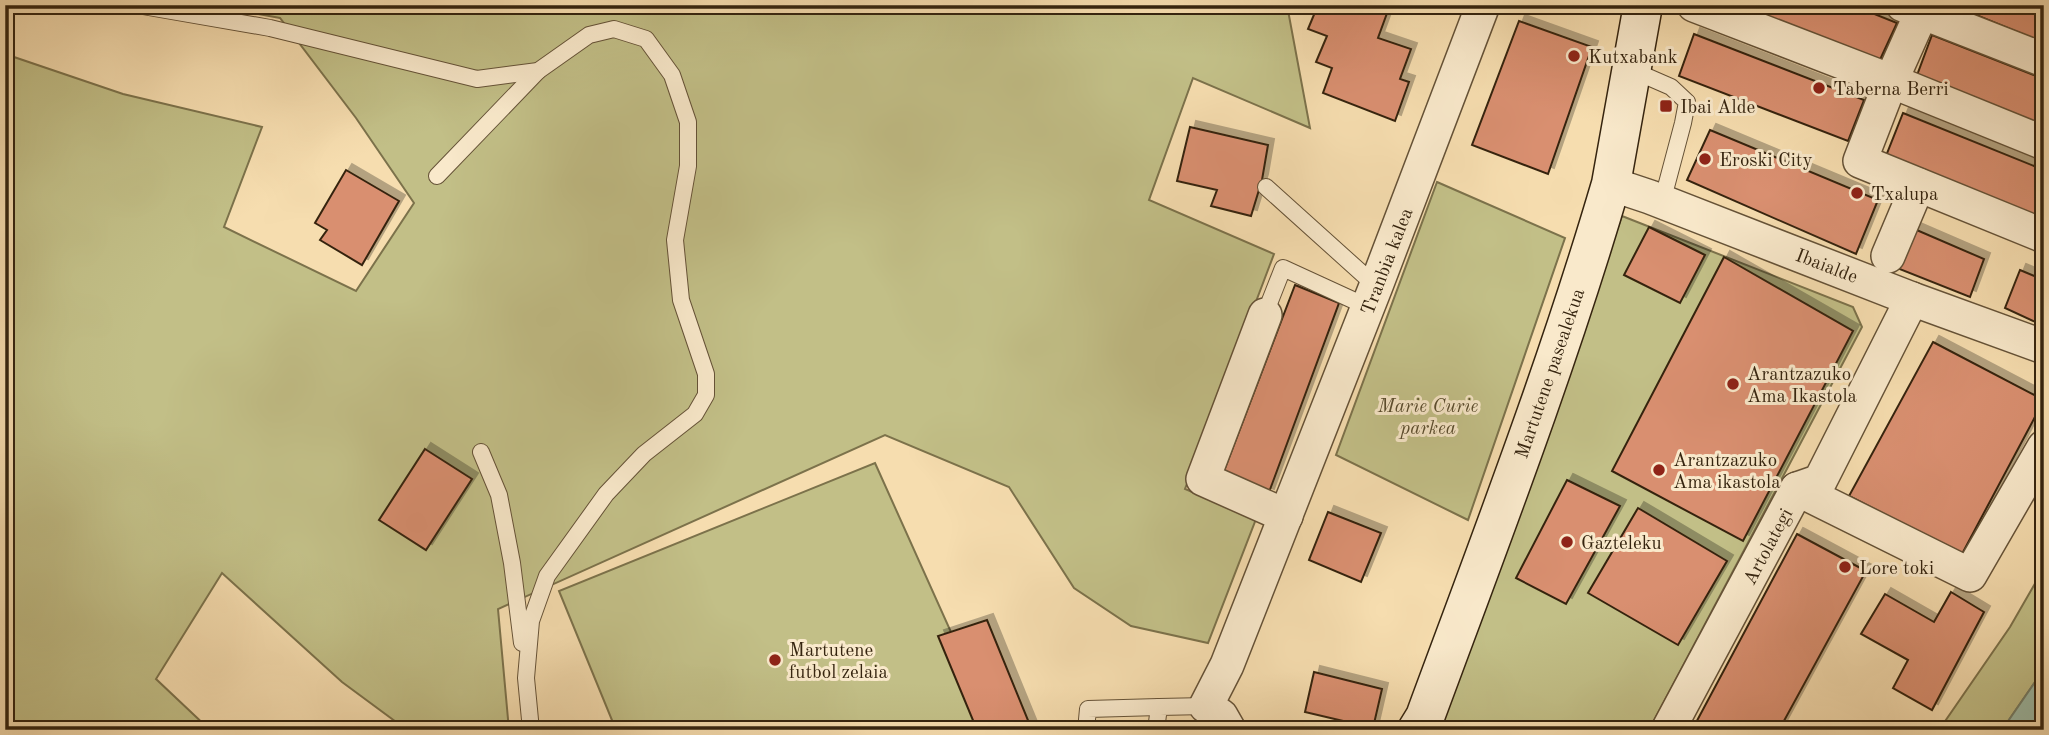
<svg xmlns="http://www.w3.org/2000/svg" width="2049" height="735" viewBox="0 0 2049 735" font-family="'Old Standard TT',serif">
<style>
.green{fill:#c2bf87;stroke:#7c724b;stroke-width:2}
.water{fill:#9dbca8;stroke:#737f6b;stroke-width:2}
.building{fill:#d98f70;stroke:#35240f;stroke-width:2;filter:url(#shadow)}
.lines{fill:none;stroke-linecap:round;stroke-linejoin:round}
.lane-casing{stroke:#655237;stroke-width:18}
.street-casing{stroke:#655237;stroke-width:36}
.secondary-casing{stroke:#35240f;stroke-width:41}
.lane{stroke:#f9e9cb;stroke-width:16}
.street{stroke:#f9e9cb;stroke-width:33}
.secondary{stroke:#f9e9cb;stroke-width:38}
.poi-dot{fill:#8f2418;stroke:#f9e9cb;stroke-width:2.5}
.labels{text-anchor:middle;stroke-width:6;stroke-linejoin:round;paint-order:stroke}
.poi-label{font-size:19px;fill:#35240f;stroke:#f9e9cb;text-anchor:start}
.street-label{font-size:19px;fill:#35240f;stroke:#f9e9cb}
.park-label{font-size:19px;font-style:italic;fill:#584b2d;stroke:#f9e9cb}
</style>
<defs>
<filter id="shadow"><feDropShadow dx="6" dy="-6" stdDeviation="0" flood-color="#0004"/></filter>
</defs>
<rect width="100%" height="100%" fill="#f6ddaf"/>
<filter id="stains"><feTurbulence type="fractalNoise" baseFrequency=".00286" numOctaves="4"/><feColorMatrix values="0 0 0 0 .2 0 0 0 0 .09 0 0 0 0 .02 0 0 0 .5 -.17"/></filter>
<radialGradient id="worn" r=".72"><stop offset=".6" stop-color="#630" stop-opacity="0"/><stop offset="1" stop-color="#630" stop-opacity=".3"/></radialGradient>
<g class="green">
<path d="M210 5H1287L1310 128 1193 78 1149 200 1274 254 1185 489 1256 519 1208 643 1131 626 1074 588 1009 487 885 435 498 609 509 730H407L342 682 222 573 156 679 210 730H5V54L123 94 262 127 224 227 356 291 414 203 356 118 280 18Z"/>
<path d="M1437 182 1565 238 1468 520 1336 455Z"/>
<path d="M1622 216 1853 307 1862 327 1649 730H1439Z"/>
<path d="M875 463 995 730H616L559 591Z"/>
<path d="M2044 568V669L2002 730H1939L2010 627Z"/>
</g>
<path class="water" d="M2044 669V730H2002Z"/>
<g class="building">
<path d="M1318 5H1390L1378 38 1411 49 1400 79 1409 82 1395 121 1323 93 1332 68 1316 62 1327 36 1308 29Z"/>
<path d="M1727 5H1852L1897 23 1878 64Z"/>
<path d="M1952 5H2044V43Z"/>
<path d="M1519 21 1592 47 1548 174 1472 145Z"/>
<path d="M1694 34 1864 100 1848 141 1679 76Z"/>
<path d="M1932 35 2044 79V129L1916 78Z"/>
<path d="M1903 113 2044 170V219L1886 156Z"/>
<path d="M1190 127 1268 145 1262 180 1251 216 1211 206 1217 190 1177 181Z"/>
<path d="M1710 130 1878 200 1856 254 1687 180Z"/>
<path d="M346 170 399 201 362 265 320 240 327 230 315 223Z"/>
<path d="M1649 227 1705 255 1680 303 1624 275Z"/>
<path d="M1912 228 1984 259 1970 297 1897 268Z"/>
<path d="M1724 257 1853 331 1743 541 1612 471Z"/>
<path d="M2020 270 2044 280V326L2005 308Z"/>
<path d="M1295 285 1339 303 1268 495 1222 476Z"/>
<path d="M1933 342 2044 400 1962 554 1849 496Z"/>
<path d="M425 449 472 479 426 550 379 520Z"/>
<path d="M1567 480 1620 506 1566 604 1516 578Z"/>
<path d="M1638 508 1727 561 1678 645 1588 593Z"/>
<path d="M1328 512 1381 533 1361 582 1309 560Z"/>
<path d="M1797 534 1866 571 1779 730H1692Z"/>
<path d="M1951 592 1984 612 1932 710 1893 688 1908 660 1861 634 1885 594 1934 622Z"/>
<path d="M987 620 1032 730H977L938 636Z"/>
<path d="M1314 672 1382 689 1373 728 1305 712Z"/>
</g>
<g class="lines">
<g class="lane-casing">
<g id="lane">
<path d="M137 5 270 28 477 79 538 71 589 35 614 29 646 39 672 75 688 122V166L675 240 681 300 706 374V395L695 414 644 454 606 494 547 576 531 621 526 678 531 730"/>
<path d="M1632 70 1671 87 1687 102 1683 123 1662 202"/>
<path d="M437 176 538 71"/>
<path d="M1266 187 1376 286"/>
<path d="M1270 301 1283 268 1368 307"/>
<path d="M481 452 499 495 512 563 522 643"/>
<path d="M1086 730 1088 709 1159 707"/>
<path d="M1156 730 1159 707 1206 706"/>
</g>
</g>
<g class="street-casing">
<g id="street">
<path d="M1694 5 1891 81 2044 143"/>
<path d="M1903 5 2044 60"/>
<path d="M1925 5 1891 81 1860 161 2044 236"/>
<path d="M1611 184 1650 197 1912 299 2044 347"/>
<path d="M1888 256 1918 185"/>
<path d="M1265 315 1203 479 1286 516"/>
<path d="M1797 489 1970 575 2044 447"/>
<path d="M1229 730 1221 716 1206 706 1227 665 1376 286 1483 5"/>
<path d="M1668 730 1797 489 1820 481 1912 299"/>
</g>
</g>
<g class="secondary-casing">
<path id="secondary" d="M1417 730 1425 717C1490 541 1558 365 1611 184L1643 5"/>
</g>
<use href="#lane" class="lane"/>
<use href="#street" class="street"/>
<use href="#secondary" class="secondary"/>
</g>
<g class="poi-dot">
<circle cx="1574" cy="56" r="7"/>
<circle cx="1819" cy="88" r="7"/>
<rect x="1659" y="99" width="14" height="14" rx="3.5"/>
<circle cx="1705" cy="159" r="7"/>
<circle cx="1857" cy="193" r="7"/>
<circle cx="1733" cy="384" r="7"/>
<circle cx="1659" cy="470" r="7"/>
<circle cx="1567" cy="542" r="7"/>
<circle cx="1845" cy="567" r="7"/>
<circle cx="775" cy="660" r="7"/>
</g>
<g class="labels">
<g class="poi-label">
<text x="1588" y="63">Kutxabank</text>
<text x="1833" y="95">Taberna Berri</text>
<text x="1680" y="113">Ibai Alde</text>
<text x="1719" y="166">Eroski City</text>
<text x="1871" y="200">Txalupa</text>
<text x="1747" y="380">Arantzazuko<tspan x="1747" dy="22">Ama Ikastola</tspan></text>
<text x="1673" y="466">Arantzazuko<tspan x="1673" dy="22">Ama ikastola</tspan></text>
<text x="1581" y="549">Gazteleku</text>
<text x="1859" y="574">Lore toki</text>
<text x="789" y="656">Martutene<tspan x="789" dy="22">futbol zelaia</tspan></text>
</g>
<g class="street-label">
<text transform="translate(1386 261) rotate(-69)" y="7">Tranbia kalea</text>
<text transform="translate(1827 265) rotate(21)" y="7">Ibaialde</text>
<text transform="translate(1549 373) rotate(-71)" y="7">Martutene pasealekua</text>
<text transform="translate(1767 546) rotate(-62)" y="7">Artolategi</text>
</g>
<g class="park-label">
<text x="1428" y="412">Marie Curie<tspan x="1428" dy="22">parkea</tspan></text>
</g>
</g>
<rect width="2049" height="735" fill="none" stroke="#f6ddaf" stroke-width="28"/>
<rect x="7" y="7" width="2035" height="721" fill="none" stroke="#35240f" stroke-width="3.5"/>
<rect x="14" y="14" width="2021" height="707" fill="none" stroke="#35240f" stroke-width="2"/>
<rect width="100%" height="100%" filter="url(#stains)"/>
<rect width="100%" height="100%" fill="url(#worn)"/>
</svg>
